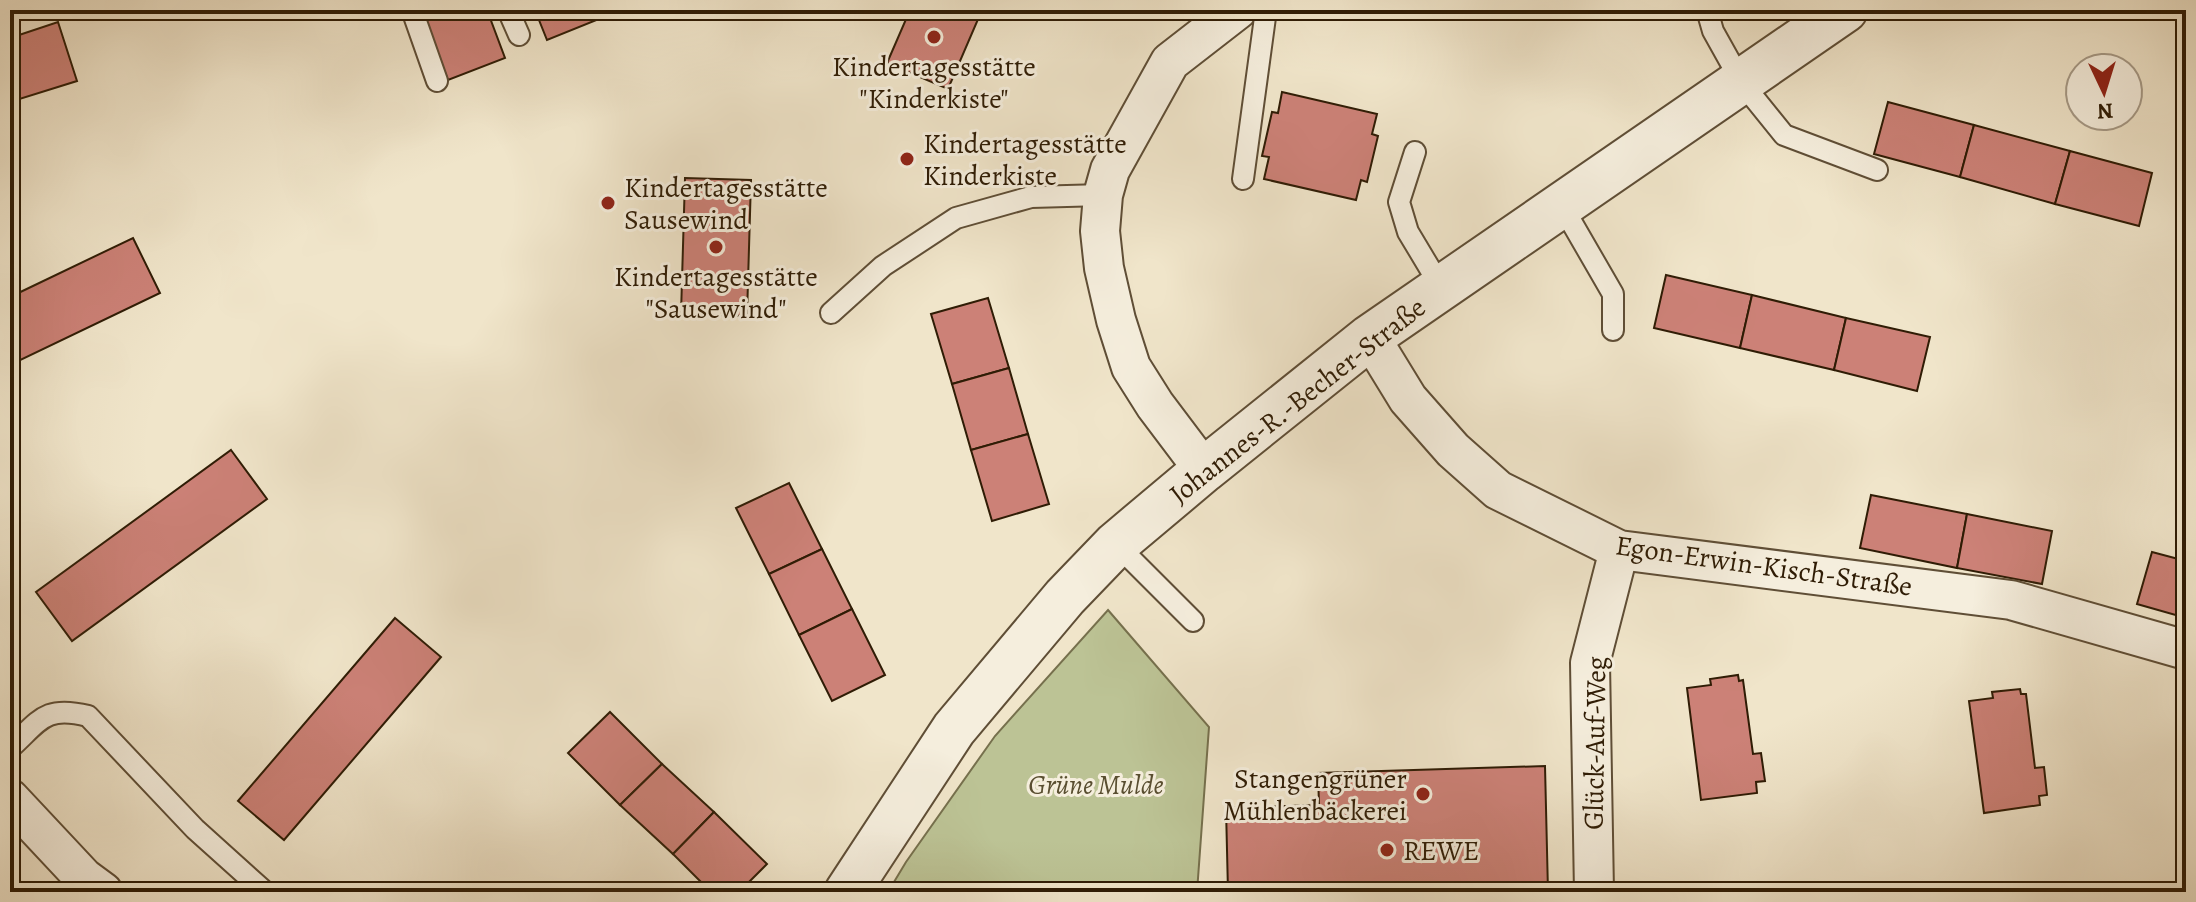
<svg xmlns="http://www.w3.org/2000/svg" width="2196" height="902" viewBox="0 0 2196 902" font-family="Alegreya,serif">
<style>
.green{fill:#bcc395;stroke:#76704d;stroke-width:2}
.building{fill:#cc8177;stroke:#2f1c05;stroke-width:2}
.lines{fill:none;stroke-linecap:round;stroke-linejoin:round}
.service-casing{stroke:#5f4e36;stroke-width:24}
.minor-casing{stroke:#5f4e36;stroke-width:42}
.tertiary-casing{stroke:#5f4e36;stroke-width:48}
.service{stroke:#f5eedd;stroke-width:20}
.minor{stroke:#f5eedd;stroke-width:38}
.tertiary{stroke:#f5eedd;stroke-width:44}
.poi-dot{fill:#8f2418;stroke:#f5eedd;stroke-width:3}
.labels{text-anchor:middle;stroke-width:6;stroke-linejoin:round;paint-order:stroke}
.poi-label{font-size:28px;fill:#2f1c05;stroke:#f5eedd;text-anchor:start}
.street-label{font-size:28px;fill:#2f1c05;stroke:#f5eedd}
.park-label{font-size:28px;font-style:italic;fill:#594e30;stroke:#f5eedd}
</style>
<rect width="100%" height="100%" fill="#f0e5ca"/>
<filter id="stains"><feTurbulence type="fractalNoise" baseFrequency=".0025" numOctaves="4"/><feColorMatrix values="0 0 0 0 .2 0 0 0 0 .09 0 0 0 0 .02 0 0 0 .5 -.17"/></filter>
<radialGradient id="worn" r=".72"><stop offset=".6" stop-color="#630" stop-opacity="0"/><stop offset="1" stop-color="#630" stop-opacity=".3"/></radialGradient>
<path class="green" d="M1108 610 1209 727 1197 892H888L906 862 995 736Z"/>
<g class="building">
<path d="M421 10H487L505 58 448 80Z"/>
<path d="M535 10H595L599 19 547 40Z"/>
<path d="M910 10H982L948 89 887 63Z"/>
<path d="M58 22 77 81 10 102V38Z"/>
<path d="M1282 92 1377 114 1372 134 1378 136 1367 182 1361 180 1356 200 1264 179 1269 157 1262 156 1272 112 1278 113Z"/>
<path d="M1888 102 1974 125 1960 177 1874 154Z"/>
<path d="M1974 125 2070 151 2055 204 1960 177Z"/>
<path d="M2070 151 2152 173 2139 226 2055 204Z"/>
<path d="M685 178 751 180 747 316 681 314Z"/>
<path d="M133 238 160 293 10 365V297Z"/>
<path d="M1666 275 1752 295 1740 348 1654 328Z"/>
<path d="M1752 295 1846 318 1834 370 1740 348Z"/>
<path d="M988 298 1009 368 952 384 931 314Z"/>
<path d="M1846 318 1930 337 1917 391 1834 370Z"/>
<path d="M1009 368 1028 434 971 450 952 384Z"/>
<path d="M1028 434 1049 504 992 521 971 450Z"/>
<path d="M231 450 267 499 72 641 36 592Z"/>
<path d="M789 483 822 549 769 574 736 508Z"/>
<path d="M1871 495 1967 514 1957 568 1860 548Z"/>
<path d="M1967 514 2052 531 2042 584 1957 568Z"/>
<path d="M822 549 852 609 799 635 769 574Z"/>
<path d="M2152 552 2186 561V618L2137 604Z"/>
<path d="M852 609 885 675 832 701 799 635Z"/>
<path d="M395 618 441 657 284 840 238 801Z"/>
<path d="M1738 675 1739 681 1743 680 1753 754 1761 753 1765 781 1756 782 1757 793 1701 800 1687 688 1711 685 1710 679Z"/>
<path d="M2020 689 2021 694H2026L2035 768 2044 767 2047 795 2039 796 2040 805 1984 813 1969 701 1993 698 1992 692Z"/>
<path d="M610 712 662 764 620 805 568 753Z"/>
<path d="M662 764 714 812 673 854 620 805Z"/>
<path d="M1545 766 1548 892H1228L1226 808 1319 805 1318 773Z"/>
<path d="M714 812 767 864 739 892H711L673 854Z"/>
</g>
<g class="lines">
<g class="service-casing">
<g id="service">
<path d="M412 10 437 81"/>
<path d="M508 10 519 35"/>
<path d="M1707 10 1713 31 1742 83 1784 135 1877 170"/>
<path d="M1415 152 1399 202 1408 232 1441 287"/>
<path d="M1243 179 1266 10"/>
<path d="M1561 204 1613 294V330"/>
<path d="M831 313 883 266 956 218 1031 197 1103 195"/>
<path d="M1116 544 1193 621"/>
<path d="M10 748C40 721 44 705 88 716L195 829 265 892"/>
</g>
</g>
<g class="minor-casing">
<g id="minor">
<path d="M1370 337 1408 399 1453 450 1498 490 1619 550 2011 600 2186 650"/>
<path d="M1204 470 1155 405 1131 367 1116 320 1104 268 1100 231 1103 195 1110 170 1170 62 1237 10"/>
<path d="M10 799 84 878 103 892"/>
<path d="M1594 892 1590 663 1619 550"/>
</g>
</g>
<g class="tertiary-casing">
<path id="tertiary" d="M847 892 954 729 1065 597 1116 544 1204 470 1370 337 1845 10"/>
</g>
<use href="#service" class="service"/>
<use href="#minor" class="minor"/>
<use href="#tertiary" class="tertiary"/>
</g>
<g class="poi-dot">
<circle cx="934" cy="37" r="8"/>
<circle cx="907" cy="159" r="8"/>
<circle cx="608" cy="203" r="8"/>
<circle cx="716" cy="247" r="8"/>
<circle cx="1423" cy="794" r="8"/>
<circle cx="1387" cy="850" r="8"/>
</g>
<g class="labels">
<g class="poi-label">
<text x="934" y="76" text-anchor="middle">Kindertagesstätte<tspan x="934" dy="32">"Kinderkiste"</tspan></text>
<text x="923" y="153">Kindertagesstätte<tspan x="923" dy="32">Kinderkiste</tspan></text>
<text x="624" y="197">Kindertagesstätte<tspan x="624" dy="32">Sausewind</tspan></text>
<text x="716" y="286" text-anchor="middle">Kindertagesstätte<tspan x="716" dy="32">"Sausewind"</tspan></text>
<text x="1407" y="788" text-anchor="end">Stangengrüner<tspan x="1407" dy="32">Mühlenbäckerei</tspan></text>
<text x="1403" y="860">REWE</text>
</g>
<g class="street-label">
<text transform="translate(1297 400) rotate(-38)" y="10">Johannes-R.-Becher-Straße</text>
<text transform="translate(1764 565) rotate(8)" y="10">Egon-Erwin-Kisch-Straße</text>
<text transform="translate(1594 743) rotate(-89)" y="10">Glück-Auf-Weg</text>
</g>
<g class="park-label">
<text x="1096" y="794">Grüne Mulde</text>
</g>
</g>
<rect width="2196" height="902" fill="none" stroke="#f0e5ca" stroke-width="40"/>
<rect x="12" y="12" width="2172" height="878" fill="none" stroke="#2f1c05" stroke-width="4"/>
<rect x="20" y="20" width="2156" height="862" fill="none" stroke="#2f1c05" stroke-width="2"/>
<g transform="translate(2104 92) rotate(176)"><circle r="38" fill="#f5eedd" stroke="#a69a87" stroke-width="2"/>
<path d="M0-6L14 30L0 20L-14 30Z" fill="#8f2418"/>
<text y="-12" font-size="22" font-weight="bold" text-anchor="middle" fill="#2f1c05">N</text>
</g>
<rect width="100%" height="100%" filter="url(#stains)"/>
<rect width="100%" height="100%" fill="url(#worn)"/>
</svg>
